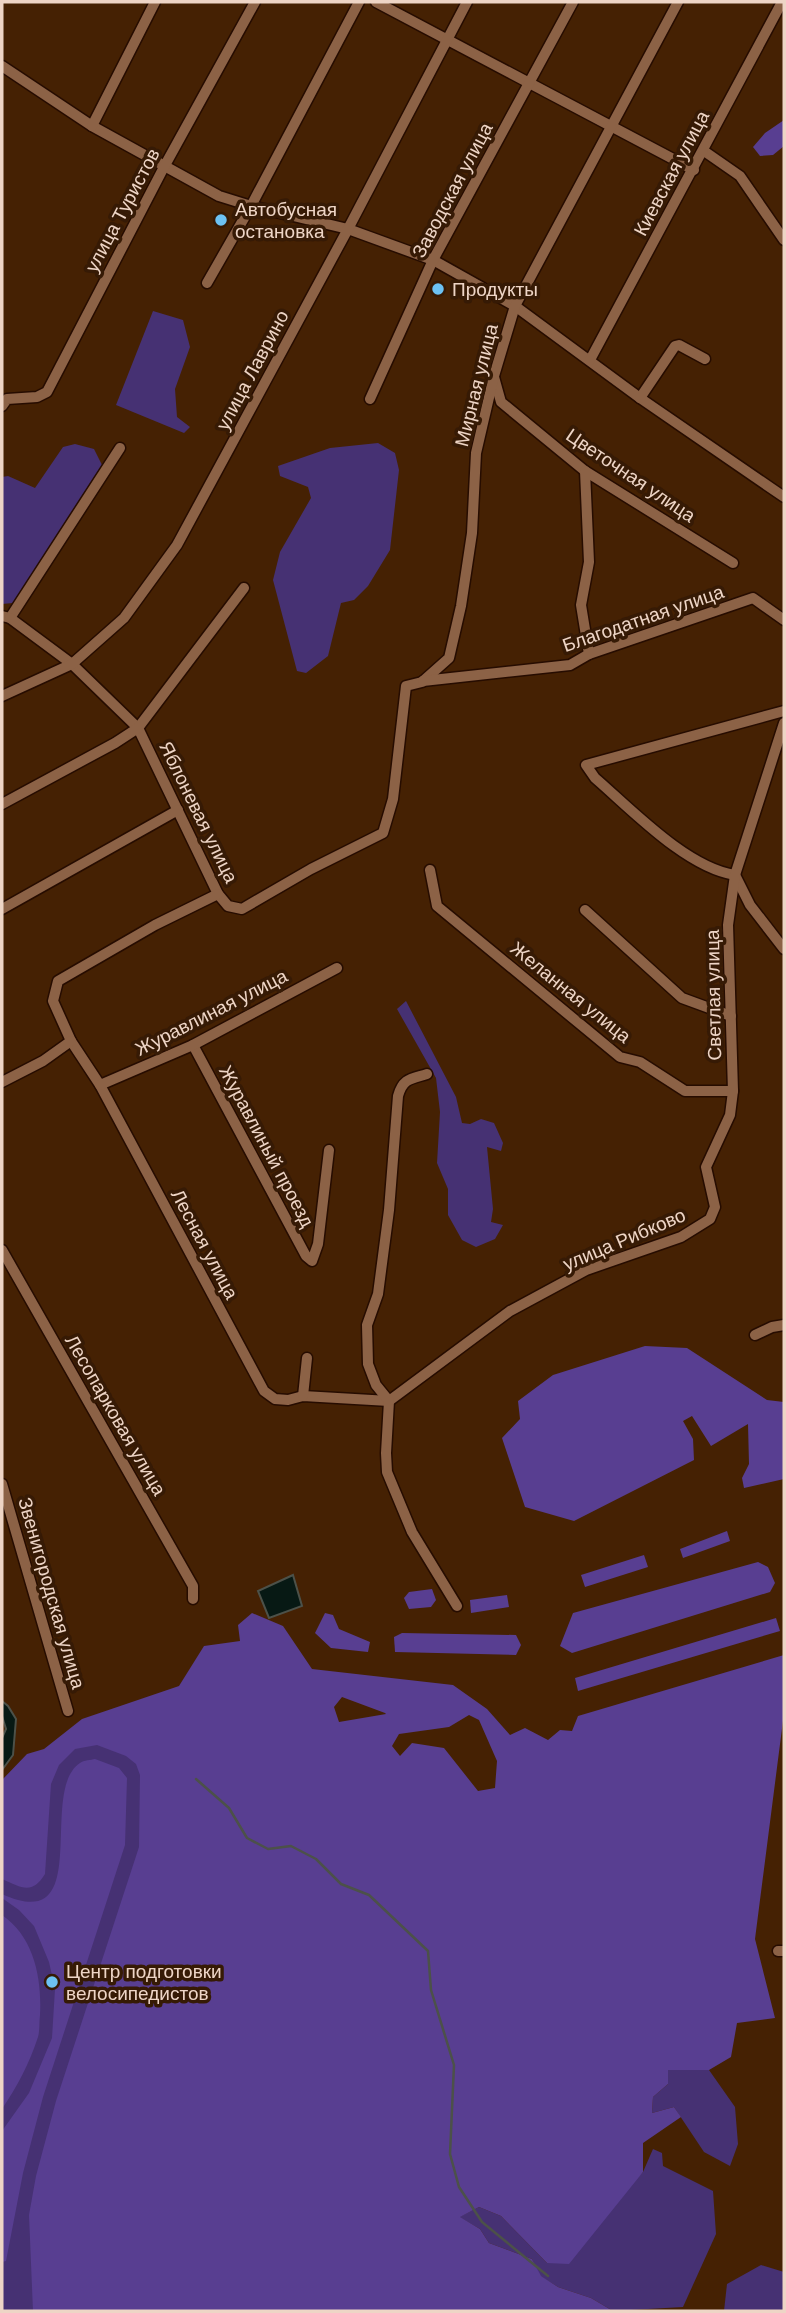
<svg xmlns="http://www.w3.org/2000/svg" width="786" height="2313" viewBox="0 0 786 2313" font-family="'DM Sans',sans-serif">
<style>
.green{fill:#463173}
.forest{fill:#583e91;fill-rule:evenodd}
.water{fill:#071914;stroke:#4c5149;stroke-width:2}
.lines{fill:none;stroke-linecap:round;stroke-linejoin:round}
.stream{stroke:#4c5149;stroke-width:2.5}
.minor-casing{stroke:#260c00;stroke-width:13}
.minor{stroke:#8c6246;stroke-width:10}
.poi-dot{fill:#6dc2f3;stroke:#361a05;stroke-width:2.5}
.labels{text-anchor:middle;stroke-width:7;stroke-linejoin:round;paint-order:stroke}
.street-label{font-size:19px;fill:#eed5c6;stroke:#361a05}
.poi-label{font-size:19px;fill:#eed5c6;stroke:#361a05;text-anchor:start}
</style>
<rect width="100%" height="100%" fill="#452103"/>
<g class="green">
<path d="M153 311 183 320 190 347 175 389 177 417 190 427 184 433 116 405Z"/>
<path d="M378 443 395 453 399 470 390 550 368 586 354 600 341 603 328 656 306 673 297 671 273 580 280 552 311 498 308 487 280 476 278 466 330 448Z"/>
<path d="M75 444 94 449 102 465 13 603 2 604V477L8 476 35 488 63 447Z"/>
<path d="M406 1001 456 1097 462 1123 470 1124 481 1119 494 1123 503 1143 501 1151 487 1147 493 1209 491 1222 503 1225 495 1239 476 1247 462 1240 448 1215V1189L437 1163 440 1112 436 1078 397 1009Z"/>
<path d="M87 1731 173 1768 39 2311H2V1800Z"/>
<path d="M668 2070H709L735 2107 738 2144 730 2166 704 2152 674 2107 652 2113 653 2097 668 2084Z"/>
<path d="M653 2149 662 2153 663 2166 713 2191 716 2234 683 2307 613 2311 591 2298 558 2287 540 2276 532 2259 489 2243 480 2229 459 2217 479 2207 501 2216 547 2263 643 2172Z"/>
<path d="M761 2265 784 2272V2311H724L727 2284Z"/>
</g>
<g class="forest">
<path d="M784 120V146L773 155 760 156 753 147 765 133Z"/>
<path d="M645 1346 687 1348 767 1400 784 1402V1479L744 1488 742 1478 749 1464 748 1424 711 1446 692 1416 683 1421 693 1439 694 1460 574 1521 525 1507 502 1438 520 1419 518 1401 553 1375Z"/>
<path d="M727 1531 730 1541 683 1558 680 1549Z"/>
<path d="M644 1555 648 1567 585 1587 581 1575Z"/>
<path d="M758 1562 768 1567 775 1583 770 1592 572 1653 560 1646 573 1613Z"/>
<path d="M432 1589 436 1600 431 1607 409 1609 404 1598 409 1592Z"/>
<path d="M507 1595 509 1607 471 1613 470 1600Z"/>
<path d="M252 1613 283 1626 312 1669 453 1685 487 1709 510 1735 525 1728 548 1740 560 1730 572 1731 578 1716 784 1655V1713L755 1939 775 2018 737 2023 731 2057 709 2070H668V2084L653 2097 652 2113 674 2107 681 2117 643 2143V2172L569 2264 547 2263 501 2216 479 2207 460 2217 480 2229 489 2243 532 2259 541 2276 558 2287 591 2298 613 2311H33L29 2215 36 2176 56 2101 139 1847 140 1775 136 1764 126 1756 97 1745 75 1749 59 1765 51 1784 45 1874C32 1895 22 1888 2 1879V1780L27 1754 44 1749 82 1719 179 1686 204 1646 240 1641 238 1625ZM342 1697 385 1713 386 1714 339 1722 334 1707ZM469 1715 479 1720 497 1761 495 1788 478 1791 444 1748 412 1743 400 1756 392 1746 399 1734 449 1727Z"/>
<path d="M325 1613 333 1615 339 1629 370 1642 368 1652 331 1648 315 1633Z"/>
<path d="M776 1618 780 1631 578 1691 575 1678Z"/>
<path d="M402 1633 516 1635 521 1645 516 1655 395 1652 394 1637Z"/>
<path d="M95 1759 119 1768 127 1778 125 1845 43 2097 23 2173 6 2261 2 2262V2131L29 2093 52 2038 55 1989 49 1962 34 1926 19 1910 2 1898V1894C96 1937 37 1791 80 1763 84 1760 91 1760 95 1759Z"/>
<path d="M2 1915C34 1937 42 1978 40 2015 39 2022 40 2030 38 2037 30 2062 17 2087 2 2109Z"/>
</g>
<g class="water">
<path d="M293 1575 302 1606 269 1618 258 1591Z"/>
<path d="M2 1701 8 1706 16 1719 13 1755 2 1770V1738L6 1729 2 1716Z"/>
</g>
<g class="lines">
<path class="stream" d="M196 1779 229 1808 247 1838 268 1849 291 1846 316 1859 341 1884 369 1895 428 1951 431 1990 454 2065 450 2154 459 2187 482 2222 548 2276"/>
<g class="minor-casing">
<g id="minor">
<path d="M376 2 694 170"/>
<path d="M2 66 92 126 219 196 251 206 348 229 433 260 515 306 640 398 784 497"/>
<path d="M92 126 155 2"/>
<path d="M704 151 740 176 784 240"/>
<path d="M207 283 251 206 359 2"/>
<path d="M590 360 782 2"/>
<path d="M494 377 501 402 585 471 733 563"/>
<path d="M640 398 675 346 679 345 705 359"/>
<path d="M370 399 433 260 573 2"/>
<path d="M2 406 7 399 37 397 47 392 164 167 255 2"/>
<path d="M585 471 589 562 581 605 589 654"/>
<path d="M2 616 10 618 120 448"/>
<path d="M10 618 72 664 138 728 218 894 228 906 242 909 311 869 383 833 393 799 406 686 422 682 449 658 461 606 472 533 476 453 494 376 515 306 678 2"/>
<path d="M423 681 570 665 589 654 753 598 784 620"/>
<path d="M2 696 72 664 124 618 177 545 348 229 467 2"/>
<path d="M2 804 115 743 138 728 244 588"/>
<path d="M430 870 437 906 620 1057 640 1062 685 1091H733"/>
<path d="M735 875C687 868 632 810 595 778L586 765 784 711"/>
<path d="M735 875 750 905 784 949"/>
<path d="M218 894 155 925 58 981 53 1001 71 1041 100 1085 264 1391 275 1399 288 1400 303 1396 389 1401 510 1311 586 1270 681 1237 710 1219 715 1207 706 1167 730 1115 733 1091 728 925 735 875 784 723"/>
<path d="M2 909 178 810"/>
<path d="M585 910 682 998 731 1016"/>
<path d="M193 1045 306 1256 312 1261 318 1244 329 1150"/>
<path d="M427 1074C411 1079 403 1078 398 1096L389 1210 378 1294 367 1325 368 1364 376 1385 389 1401 386 1453 387 1472 412 1532 457 1606"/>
<path d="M2 1082 43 1061 71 1041"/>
<path d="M100 1085 193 1045 337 968"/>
<path d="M2 1250 193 1586V1599"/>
<path d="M755 1335 772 1327 784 1325"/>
<path d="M303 1396 307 1358"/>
<path d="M2 1484 68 1711"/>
<path d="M778 1951H784"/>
</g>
</g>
<use href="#minor" class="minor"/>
</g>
<g class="poi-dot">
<circle cx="221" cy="220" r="7"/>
<circle cx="438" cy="289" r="7"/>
<circle cx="52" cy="1982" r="7"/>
</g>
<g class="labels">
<g class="street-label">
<text transform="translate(671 173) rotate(-62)" y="7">Киевская улица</text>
<text transform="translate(452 190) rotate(-62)" y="7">Заводская улица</text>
<text transform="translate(122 210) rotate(-62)" y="7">улица Туристов</text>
<text transform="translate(252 370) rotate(-62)" y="7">улица Лаврино</text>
<text transform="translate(476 385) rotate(-76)" y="7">Мирная улица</text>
<text transform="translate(631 475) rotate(34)" y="7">Цветочная улица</text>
<text transform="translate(643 618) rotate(-19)" y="7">Благодатная улица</text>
<text transform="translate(199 812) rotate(64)" y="7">Яблоневая улица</text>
<text transform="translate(571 992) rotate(39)" y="7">Желанная улица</text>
<text transform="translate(713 995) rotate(-91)" y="7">Светлая улица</text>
<text transform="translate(211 1012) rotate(-27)" y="7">Журавлиная улица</text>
<text transform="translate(267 1146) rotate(62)" y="7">Журавлиный проезд</text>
<text transform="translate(624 1239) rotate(-23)" y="7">улица Рибково</text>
<text transform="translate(205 1244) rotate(62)" y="7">Лесная улица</text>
<text transform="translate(116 1415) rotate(60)" y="7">Лесопарковая улица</text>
<text transform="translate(52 1593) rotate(74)" y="7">Звенигородская улица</text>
</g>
<g class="poi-label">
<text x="235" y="216">Автобусная<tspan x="235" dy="22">остановка</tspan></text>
<text x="452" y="296">Продукты</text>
<text x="66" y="1978">Центр подготовки<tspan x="66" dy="22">велосипедистов</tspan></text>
</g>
</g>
<rect width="786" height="2313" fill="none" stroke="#eed5c6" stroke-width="7"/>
</svg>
